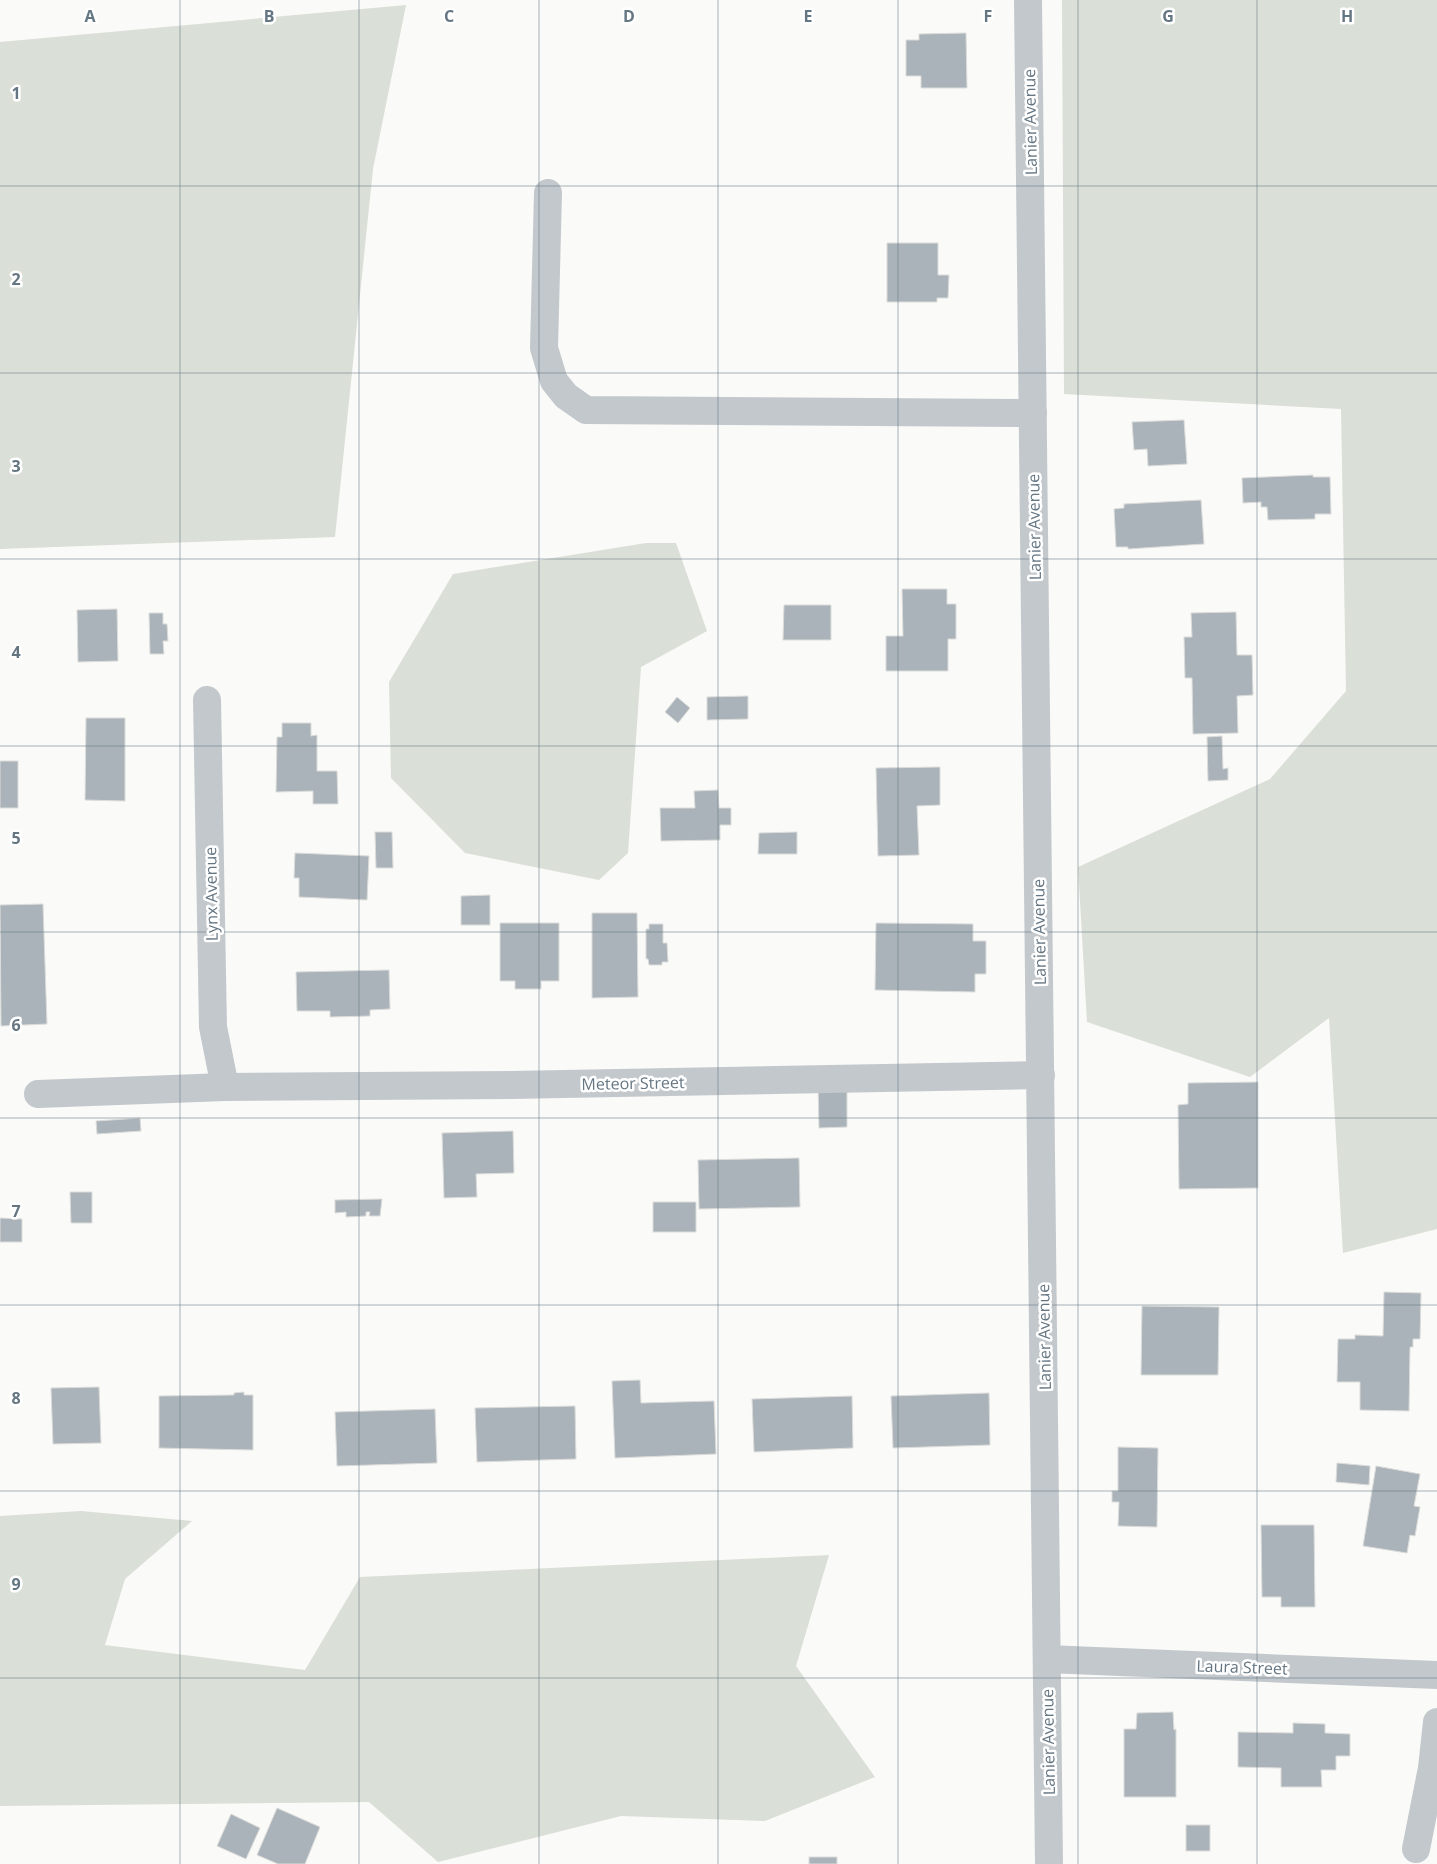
<svg xmlns="http://www.w3.org/2000/svg" width="1437" height="1864" viewBox="0 0 1437 1864" font-family="'Open Sans',sans-serif">
<style>
.green{fill:#dadfd7}
.building{fill:#aab3b9;stroke:#dcdcda}
.lines{fill:none;stroke-linecap:round;stroke-linejoin:round}
.minor{stroke:#c3c8cc;stroke-width:28}
.grid{fill:none;stroke:#657683;stroke-width:1;stroke-opacity:0.55}
.labels{text-anchor:middle;stroke-width:5;stroke-linejoin:round;paint-order:stroke}
.street-label{font-size:16px;fill:#657683;stroke:#fff}
.grid-label{font-size:16px;text-anchor:middle;font-weight:bold;fill:#657683;stroke:#fff;stroke-width:5;stroke-linejoin:round;paint-order:stroke}
</style>
<rect width="100%" height="100%" fill="#fafaf8"/>
<g class="green">
<path d="M1062 0H1437V1229L1343 1253 1329 1018 1250 1077 1087 1022 1078 867 1270 779 1346 691 1341 409 1064 394Z"/>
<path d="M406 5 373 169 335 537 0 549V42Z"/>
<path d="M646 543H676L707 631 641 667 628 853 599 880 465 853 391 778 389 682 453 574Z"/>
<path d="M81 1511 192 1521 125 1579 105 1645 305 1670 360 1577 829 1555 796 1666 875 1777 765 1821 621 1816 438 1862 369 1802 0 1806V1516Z"/>
</g>
<g class="building">
<path d="M966 33 967 88H921V76H906V40H919V34Z"/>
<path d="M887 243H938V275H949L948 298H937V302H887Z"/>
<path d="M1184 420 1187 464 1148 466 1147 449 1134 450 1132 422Z"/>
<path d="M1313 475V477H1330L1331 514H1315V519L1268 520 1267 507H1261V502L1243 503 1242 478Z"/>
<path d="M1201 500 1204 544 1128 549V547H1116L1114 509 1124 508V504Z"/>
<path d="M902 589H947V604H956V639H948V671H886V636H903Z"/>
<path d="M784 605H831V640H783Z"/>
<path d="M117 609 118 661 78 662 77 610Z"/>
<path d="M1236 612 1237 655H1252L1253 695 1237 696 1238 733 1193 734 1192 678H1185L1184 637H1192L1191 613Z"/>
<path d="M149 613H163V624H167L168 641H163L164 654H150Z"/>
<path d="M748 696V719L707 720V697Z"/>
<path d="M677 697 690 708 678 723 665 712Z"/>
<path d="M86 718H125V801L85 800Z"/>
<path d="M282 723H311V736L317 735V771H337L338 804H313V791L276 792 277 737H282Z"/>
<path d="M1222 736 1223 769 1228 768V780L1208 781 1207 737Z"/>
<rect x="0" y="761" width="18" height="47"/>
<path d="M940 767V805L917 806 919 855 878 856 876 768Z"/>
<path d="M718 790 719 808H731V825H720V840L661 841 660 808H695L694 791Z"/>
<path d="M375 832H392L393 868H376Z"/>
<path d="M797 832V854H758L759 833Z"/>
<path d="M295 853 369 856 367 900 299 897V878H294Z"/>
<path d="M490 895V925H461V896Z"/>
<path d="M43 904 47 1024 1 1026 0 905Z"/>
<path d="M592 913H637L638 997 592 998Z"/>
<path d="M500 923H559V981H541V989H515V981H500Z"/>
<path d="M876 923 973 924V941H986V974H975V992L875 990Z"/>
<path d="M649 924H663V943H667L668 962H662V965H649L648 959H646V929H649Z"/>
<path d="M389 970 390 1009 370 1010V1016L330 1017V1011H297L296 972Z"/>
<path d="M1258 1082V1188L1179 1189 1178 1105 1188 1104V1083Z"/>
<path d="M818 1084H847V1127L819 1128Z"/>
<path d="M140 1118 141 1131 97 1134 96 1121Z"/>
<path d="M513 1131 514 1173 476 1174 477 1197 444 1198 442 1133Z"/>
<path d="M799 1158 800 1207 699 1209 698 1160Z"/>
<path d="M70 1192H92V1223H71Z"/>
<path d="M382 1199 380 1216H369L370 1212H366V1216L346 1217V1212L335 1213V1200Z"/>
<rect x="653" y="1202" width="43" height="30"/>
<path d="M0 1218 22 1219V1242H0Z"/>
<path d="M1384 1292 1421 1293 1420 1339H1413V1347H1410L1409 1411 1360 1410V1382H1337L1338 1339H1355V1335L1383 1336Z"/>
<path d="M1142 1306 1219 1307 1218 1375H1141Z"/>
<path d="M640 1380 641 1403 714 1401 716 1454 615 1458 612 1381Z"/>
<path d="M99 1387 101 1443 53 1444 51 1388Z"/>
<path d="M244 1392V1395H253V1450L159 1448V1396L234 1395V1393Z"/>
<path d="M989 1393 990 1445 893 1448 891 1396Z"/>
<path d="M852 1396 853 1448 754 1452 752 1399Z"/>
<path d="M575 1406 576 1459 477 1462 475 1408Z"/>
<path d="M435 1409 437 1463 337 1466 335 1412Z"/>
<path d="M1118 1447 1158 1448 1157 1527 1118 1526 1119 1502H1112V1491H1118Z"/>
<path d="M1337 1463 1370 1466 1369 1485 1336 1482Z"/>
<path d="M1376 1466 1420 1474 1414 1506 1420 1507 1415 1536 1410 1535 1407 1553 1363 1546Z"/>
<path d="M1261 1525H1314L1315 1607H1281V1597H1262Z"/>
<path d="M1173 1712 1174 1730 1176 1729V1797H1124V1729H1136L1137 1713Z"/>
<path d="M1293 1723 1325 1724V1733L1350 1734V1756H1336V1770H1321L1322 1787H1281V1768L1238 1767V1732L1293 1733Z"/>
<path d="M277 1808 320 1827 305 1864H278L257 1855Z"/>
<path d="M231 1814 260 1828 246 1859 217 1846Z"/>
<rect x="1186" y="1825" width="24" height="26"/>
<rect x="809" y="1857" width="28" height="7"/>
</g>
<g class="lines">
<g class="minor">
<path d="M1028 0 1049 1864"/>
<path d="M548 193 544 348 554 381 566 396 586 410 1033 413"/>
<path d="M207 700 213 1027 225 1087"/>
<path d="M38 1094 225 1087 511 1085 1041 1075"/>
<path d="M1047 1659 1437 1675"/>
<path d="M1416 1849 1432 1768 1437 1722"/>
</g>
</g>
<path class="grid" d="M180 0V1864M359 0V1864M539 0V1864M718 0V1864M898 0V1864M1078 0V1864M1257 0V1864M0 186H1437M0 373H1437M0 559H1437M0 746H1437M0 932H1437M0 1118H1437M0 1305H1437M0 1491H1437M0 1678H1437"/>
<g class="labels">
<g class="street-label">
<text transform="translate(1030 122) rotate(-91)" y="6">Lanier Avenue</text>
<text transform="translate(1034 527) rotate(-91)" y="6">Lanier Avenue</text>
<text transform="translate(211 894) rotate(-91)" y="6">Lynx Avenue</text>
<text transform="translate(1039 932) rotate(-91)" y="6">Lanier Avenue</text>
<text transform="translate(633 1083) rotate(-1)" y="6">Meteor Street</text>
<text transform="translate(1044 1337) rotate(-91)" y="6">Lanier Avenue</text>
<text transform="translate(1242 1667) rotate(2)" y="6">Laura Street</text>
<text transform="translate(1048 1742) rotate(-91)" y="6">Lanier Avenue</text>
</g>
</g>
<g class="grid-label">
<text x="90" y="22">A</text>
<text x="269" y="22">B</text>
<text x="449" y="22">C</text>
<text x="629" y="22">D</text>
<text x="808" y="22">E</text>
<text x="988" y="22">F</text>
<text x="1168" y="22">G</text>
<text x="1347" y="22">H</text>
<text x="16" y="99">1</text>
<text x="16" y="285">2</text>
<text x="16" y="472">3</text>
<text x="16" y="658">4</text>
<text x="16" y="844">5</text>
<text x="16" y="1031">6</text>
<text x="16" y="1217">7</text>
<text x="16" y="1404">8</text>
<text x="16" y="1590">9</text>
</g>
</svg>
